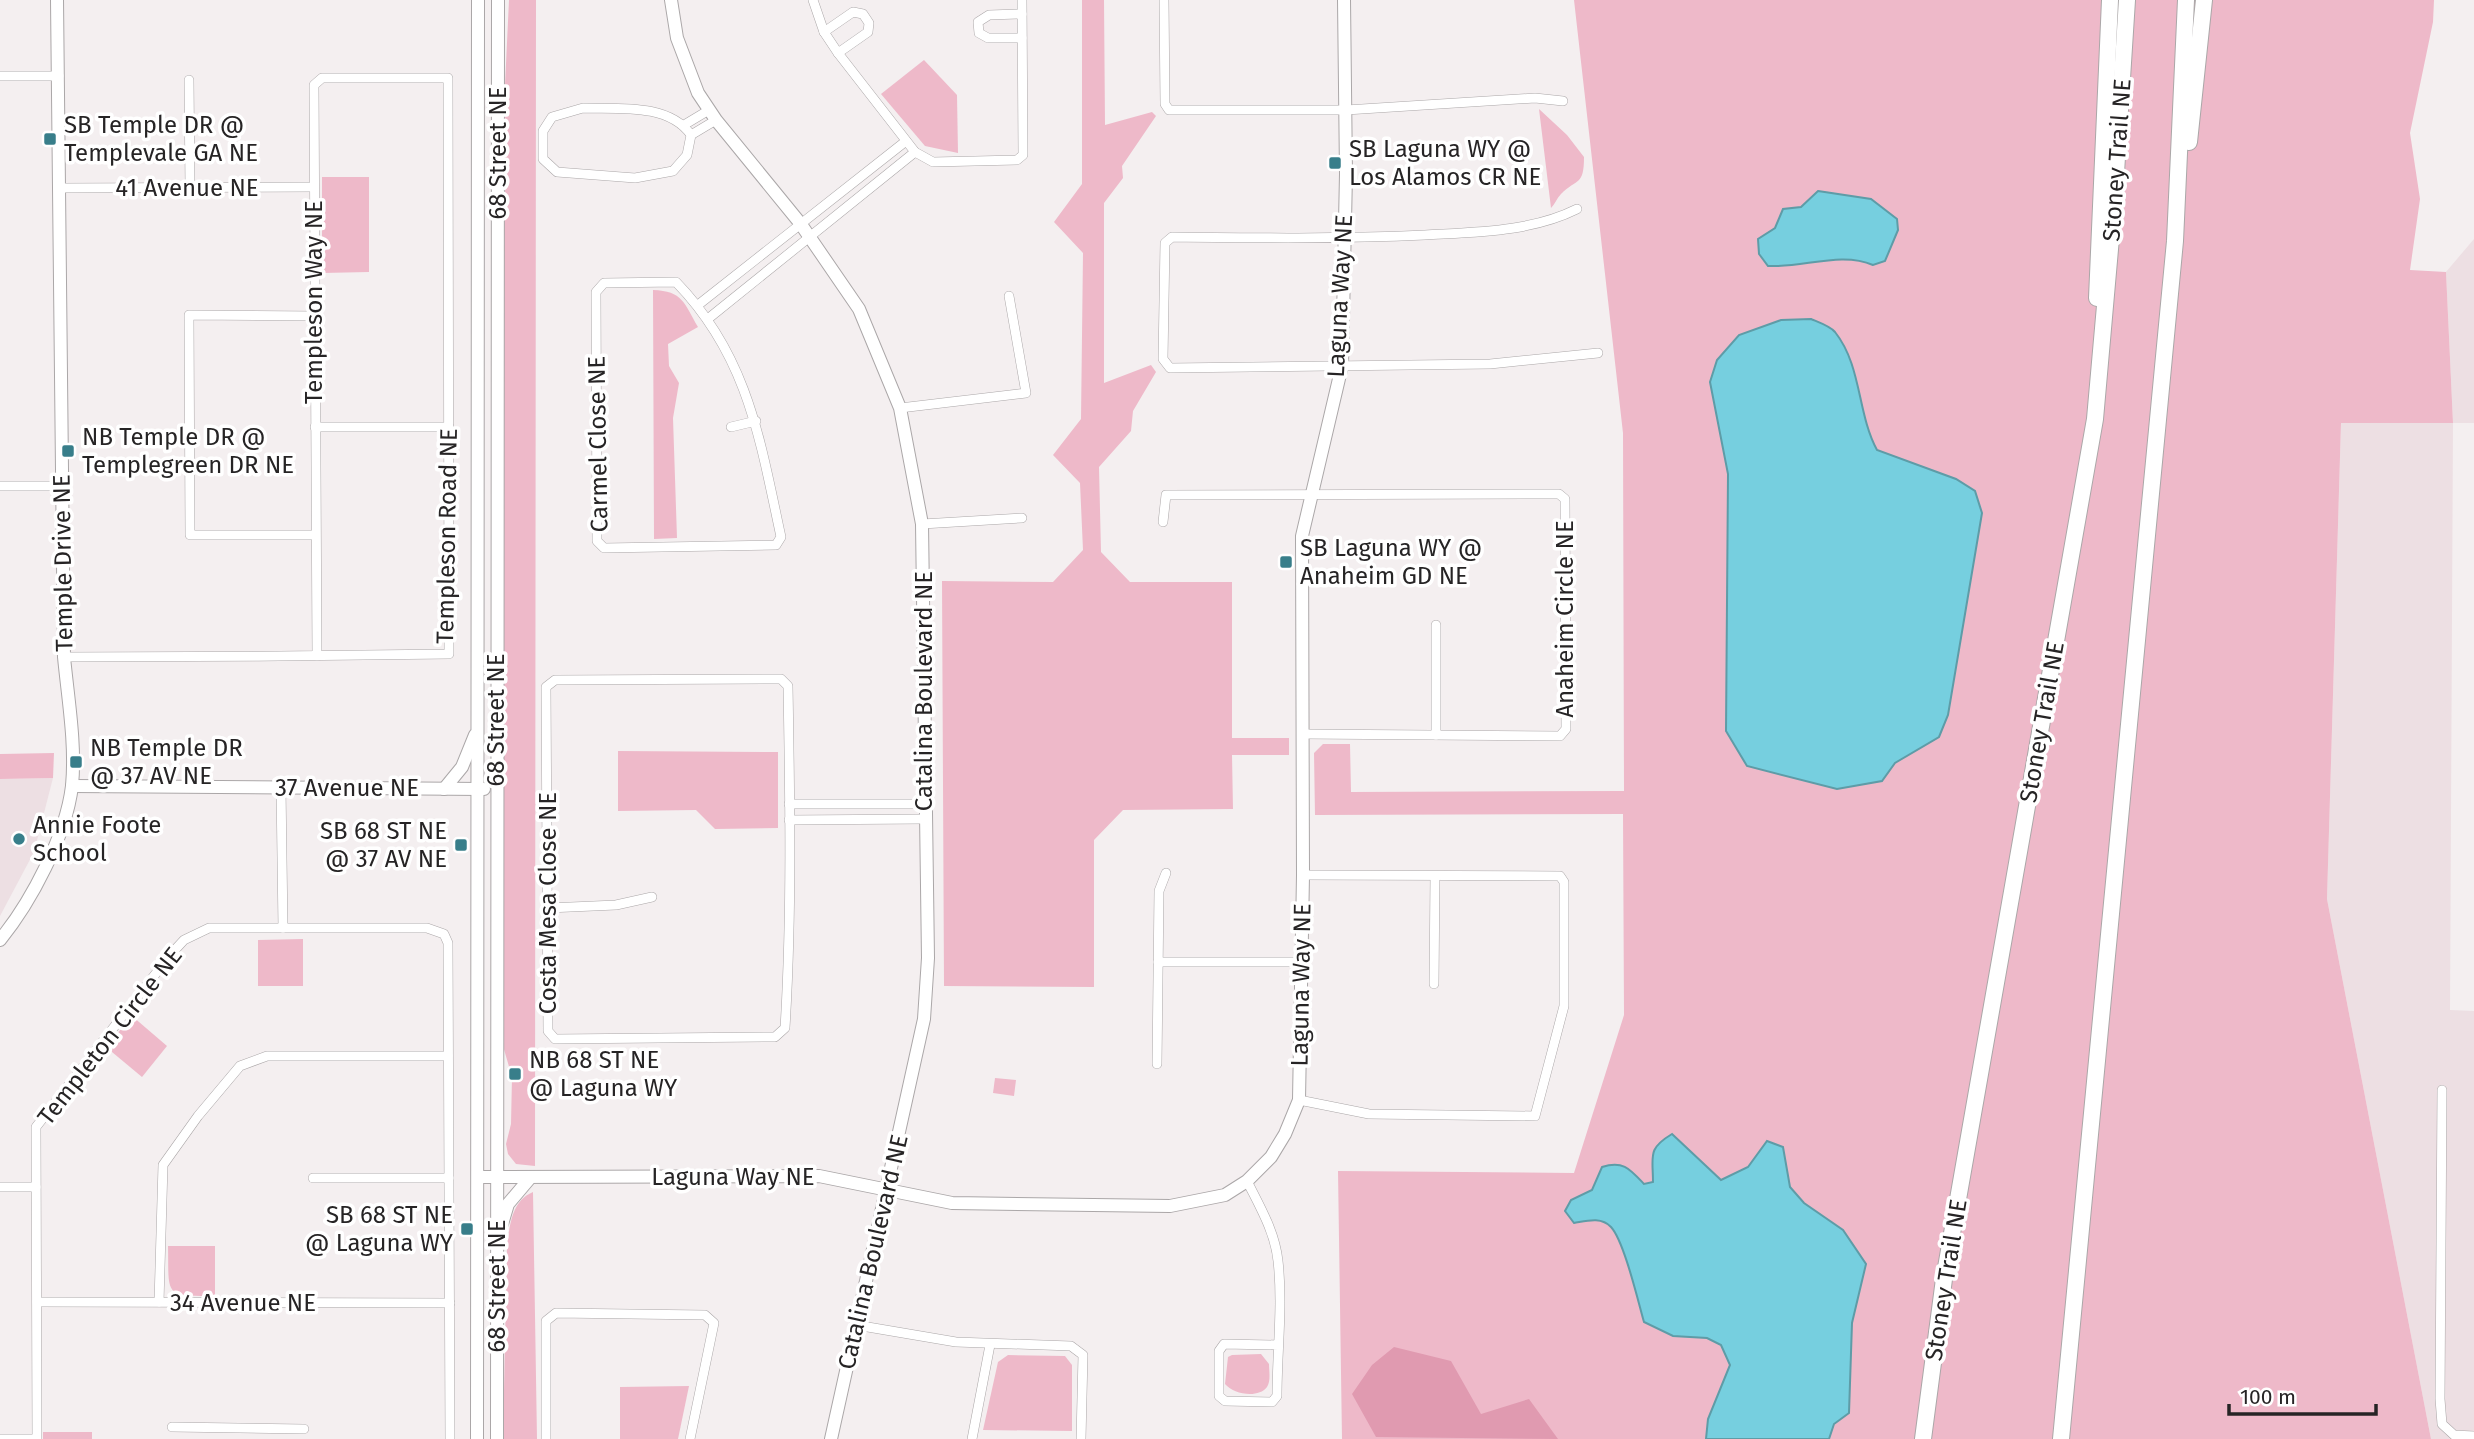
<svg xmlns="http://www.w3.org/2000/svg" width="2474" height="1439" viewBox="0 0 2474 1439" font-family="'Fira Sans',sans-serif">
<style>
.built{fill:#eddfe3}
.green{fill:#eeb9c9}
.forest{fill:#e09ab0}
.water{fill:#76cfdf;stroke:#5e9ca7;stroke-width:2}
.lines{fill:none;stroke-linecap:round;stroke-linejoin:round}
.street-casing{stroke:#aba7a8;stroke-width:10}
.secondary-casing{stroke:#aba7a8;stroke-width:14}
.highway-casing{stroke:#aba7a8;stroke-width:18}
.street{stroke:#fff;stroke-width:9}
.secondary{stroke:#fff;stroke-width:12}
.highway{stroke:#fff;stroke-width:16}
.poi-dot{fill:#387e8a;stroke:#fff;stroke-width:2.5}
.labels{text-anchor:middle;stroke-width:7;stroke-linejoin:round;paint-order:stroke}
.poi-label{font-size:24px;fill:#262425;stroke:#fff;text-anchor:start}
.street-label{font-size:24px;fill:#262425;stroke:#fff}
</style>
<rect width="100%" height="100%" fill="#f4eff0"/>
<g class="built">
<path d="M2474 239V423H2453L2450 1010 2474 1011V1439H2431L2327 899 2341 423H2453L2446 272Z"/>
<path d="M53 778 34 852 0 916V779Z"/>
</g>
<g class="green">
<path d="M509 0H536L535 1166 516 1164 508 1154 506 1144 511 1124 512 1077 503 1046V128Z"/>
<path d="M1082 0H1104L1105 125 1152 112 1156 116 1122 166 1123 178 1104 203V383L1151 365 1156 372 1133 411 1131 431 1099 467 1101 552 1130 582H1232V738H1289V755H1232L1233 809 1123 810 1094 840V987L944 986 942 581 1053 582 1083 550 1080 483 1053 455 1081 419 1083 253 1054 222 1082 184Z"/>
<path d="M1574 0H2434L2433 22 2410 133 2420 199 2410 270 2446 272 2453 423H2341L2327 899 2431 1439H1342L1338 1171 1574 1173 1624 1015 1623 814 1315 815 1314 753 1323 744H1350L1351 792 1624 791 1623 433Z"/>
<path d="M924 60 957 95 958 153 925 146 881 94Z"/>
<path d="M1539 109 1567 135 1584 157C1584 186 1577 178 1561 194 1557 198 1555 204 1551 208Z"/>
<path d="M322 177H369V272L322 273Z"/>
<path d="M653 290C683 291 684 303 698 327L668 344 669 366 679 383 673 418 677 538 654 539Z"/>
<path d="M618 751 778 752V828L715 829 696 810 618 811Z"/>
<path d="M54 753 53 778 0 779V754Z"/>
<path d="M303 939V986H258V940Z"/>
<path d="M132 1016 167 1046 142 1077 106 1047Z"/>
<path d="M995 1078 1016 1080 1014 1096 993 1093Z"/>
<path d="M533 1192 537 1439H503L507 1246C510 1226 511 1201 533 1192Z"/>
<path d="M168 1246H215V1296C163 1296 169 1296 168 1246Z"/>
<path d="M1261 1354 1269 1364C1269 1371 1271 1381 1267 1387 1258 1399 1233 1394 1225 1384L1228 1357 1232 1355Z"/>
<path d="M1008 1355 1065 1356 1072 1365V1431L983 1430 998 1362Z"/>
<path d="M689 1386 678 1439H620V1387Z"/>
<rect x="43" y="1432" width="49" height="7"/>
</g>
<path class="forest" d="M1394 1347 1451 1361 1481 1414 1529 1399 1558 1439 1376 1437 1352 1394 1372 1365Z"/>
<g class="water">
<path d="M1818 191 1871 199 1897 219 1898 230 1885 261 1873 265C1841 251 1803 268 1768 266L1759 254 1758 239 1775 228 1783 209 1801 207Z"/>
<path d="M1811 319C1818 322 1830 326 1835 332 1862 366 1857 413 1877 450L1956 479 1975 491 1982 513 1948 715 1939 737 1895 763 1882 781 1837 789 1747 766 1726 731 1728 474 1710 382 1717 360 1739 335 1781 320Z"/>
<path d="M1672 1134 1721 1180 1748 1167 1767 1141 1783 1147 1790 1187 1804 1203 1843 1230 1866 1264 1852 1323 1849 1413 1834 1424 1829 1439H1706L1708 1419 1730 1365 1721 1345 1707 1338 1673 1336 1644 1322C1638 1301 1624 1241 1611 1227 1601 1216 1586 1221 1574 1223L1565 1211 1571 1200 1592 1190 1602 1167C1623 1160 1630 1169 1644 1184L1653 1182C1653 1156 1647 1149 1672 1134Z"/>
</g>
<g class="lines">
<g class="street-casing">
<g id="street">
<path d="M813 0 824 32 838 53 915 152 933 162 1017 160 1023 155 1022 0"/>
<path d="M1164 0 1165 104 1169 110H1346L1535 98 1563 101"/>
<path d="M1022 14 989 15 978 22 979 33 988 38H1022"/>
<path d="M824 32 853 12 863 14 869 23 868 32 838 53"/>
<path d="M0 76H59"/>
<path d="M189 80 190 188"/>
<path d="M583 108C618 109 669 103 691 135L687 155 673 171 635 178 557 172 543 159V131L552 117Z"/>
<path d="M684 125 709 110"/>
<path d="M691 135 716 120"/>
<path d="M61 188 314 187"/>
<path d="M1577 209C1531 232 1476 232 1425 235 1340 239 1256 238 1172 237L1165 243 1163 359 1170 368 1490 364 1598 353"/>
<path d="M676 282C748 356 760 440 781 537L776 545 604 548 597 541 596 292 604 283Z"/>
<path d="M698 305 906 141"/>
<path d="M709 318 915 152"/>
<path d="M900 408 1026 393 1009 296"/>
<path d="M315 427H449"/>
<path d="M731 427 756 421"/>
<path d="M0 486H62"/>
<path d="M1163 522 1166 495 1559 494 1565 499 1566 729 1560 736 1303 734"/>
<path d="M922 524 1022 518"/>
<path d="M314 535H190L189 315 315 316"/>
<path d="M1436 625V735"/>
<path d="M64 657C192 657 321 656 449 654L448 78H322L314 85 317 656"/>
<path d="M781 679 788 686C790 800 792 914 785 1028L775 1037 555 1039 548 1031 546 687 555 680Z"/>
<path d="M281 788 283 928"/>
<path d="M789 804H924"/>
<path d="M789 820 924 819"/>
<path d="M548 908 616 905 652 897"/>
<path d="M1158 962H1301"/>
<path d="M1434 984 1435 876"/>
<path d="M1157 1064 1159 891 1166 873"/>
<path d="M2442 1090 2440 1399 2442 1424 2454 1435 2474 1436"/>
<path d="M1299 1100 1369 1114 1535 1116 1564 1006V882L1560 876 1303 875"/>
<path d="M313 1178H449"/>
<path d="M1247 1181C1260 1207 1275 1232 1278 1261 1283 1305 1277 1352 1277 1396L1272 1402 1225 1401 1219 1396V1351L1224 1344 1278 1345"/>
<path d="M0 1187H36"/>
<path d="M37 1302 450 1303"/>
<path d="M159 1302 163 1165 198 1116 240 1066 267 1056H448"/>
<path d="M856 1325 956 1342 1071 1346 1083 1355 1081 1439"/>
<path d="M172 1427 304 1429"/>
<path d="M0 1439H37L36 1127 171 954 184 940 209 928H427L444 934 448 943 450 1439"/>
<path d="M546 1439V1321L556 1313 705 1315 714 1323 690 1439"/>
<path d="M972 1439 990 1345"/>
</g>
</g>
<g class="secondary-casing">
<g id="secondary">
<path d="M671 0 677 38 698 93 716 120 800 223 859 309 900 408 922 524 928 958 924 1019 831 1439"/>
<path d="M72 786 484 789"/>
<path d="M444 789 462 767 475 735"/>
<path d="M0 940C31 902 66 836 72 786 76 744 68 699 64 657L57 0"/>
<path d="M478 1177 819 1176 952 1203 1170 1206 1225 1195 1247 1181 1271 1157 1285 1134 1299 1100 1303 875 1302 536 1342 366 1346 174 1344 0"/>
<path d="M502 1224 508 1204 530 1178"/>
<path d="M477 1439 478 0"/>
<path d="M497 1439 498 0"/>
</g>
</g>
<g class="highway-casing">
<g id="highway">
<path d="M2189 142 2204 0"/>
<path d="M2097 298 2110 0"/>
<path d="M1923 1439 1944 1279 2095 419 2114 204 2127 0"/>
<path d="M2061 1439 2175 241 2186 0"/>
</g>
</g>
<use href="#street" class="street"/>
<use href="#secondary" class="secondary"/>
<use href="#highway" class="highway"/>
</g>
<g class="poi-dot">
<rect x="43" y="132" width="14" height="14" rx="3.5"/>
<rect x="1328" y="156" width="14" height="14" rx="3.5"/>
<rect x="61" y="444" width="14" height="14" rx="3.5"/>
<rect x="1279" y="555" width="14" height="14" rx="3.5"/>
<rect x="69" y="755" width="14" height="14" rx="3.5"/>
<circle cx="19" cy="839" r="7"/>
<rect x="454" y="838" width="14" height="14" rx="3.5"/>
<rect x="508" y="1067" width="14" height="14" rx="3.5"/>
<rect x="460" y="1222" width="14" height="14" rx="3.5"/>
</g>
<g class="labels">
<g class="poi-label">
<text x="64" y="133">SB Temple DR @<tspan x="64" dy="28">Templevale GA NE</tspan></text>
<text x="1349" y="157">SB Laguna WY @<tspan x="1349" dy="28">Los Alamos CR NE</tspan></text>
<text x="82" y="445">NB Temple DR @<tspan x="82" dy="28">Templegreen DR NE</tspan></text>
<text x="1300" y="556">SB Laguna WY @<tspan x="1300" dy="28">Anaheim GD NE</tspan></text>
<text x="90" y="756">NB Temple DR<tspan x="90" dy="28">@ 37 AV NE</tspan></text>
<text x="33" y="833">Annie Foote<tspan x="33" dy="28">School</tspan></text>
<text x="447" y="839" text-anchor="end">SB 68 ST NE<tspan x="447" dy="28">@ 37 AV NE</tspan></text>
<text x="529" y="1068">NB 68 ST NE<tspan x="529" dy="28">@ Laguna WY</tspan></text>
<text x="453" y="1223" text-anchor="end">SB 68 ST NE<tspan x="453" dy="28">@ Laguna WY</tspan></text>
</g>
<g class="street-label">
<text transform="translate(498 153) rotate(-90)" y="8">68 Street NE</text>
<text transform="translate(2117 160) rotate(-86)" y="8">Stoney Trail NE</text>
<text x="187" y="196">41 Avenue NE</text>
<text transform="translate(1340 296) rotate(-87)" y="8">Laguna Way NE</text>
<text transform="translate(314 302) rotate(-90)" y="8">Templeson Way NE</text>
<text transform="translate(598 444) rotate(-91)" y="8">Carmel Close NE</text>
<text transform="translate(447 536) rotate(-89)" y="8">Templeson Road NE</text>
<text transform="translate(63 563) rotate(-91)" y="8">Temple Drive NE</text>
<text transform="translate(1565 619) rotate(-90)" y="8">Anaheim Circle NE</text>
<text transform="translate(924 691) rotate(-90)" y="8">Catalina Boulevard NE</text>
<text transform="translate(496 720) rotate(-90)" y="8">68 Street NE</text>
<text transform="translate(2042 722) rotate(-80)" y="8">Stoney Trail NE</text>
<text x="347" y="796">37 Avenue NE</text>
<text transform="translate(548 903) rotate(-90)" y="8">Costa Mesa Close NE</text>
<text transform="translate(1301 985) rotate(-89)" y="8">Laguna Way NE</text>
<text transform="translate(110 1036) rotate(-52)" y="8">Templeton Circle NE</text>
<text x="733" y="1185">Laguna Way NE</text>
<text transform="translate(873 1252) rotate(-77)" y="8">Catalina Boulevard NE</text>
<text transform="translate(1946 1280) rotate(-81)" y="8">Stoney Trail NE</text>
<text transform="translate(497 1286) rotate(-90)" y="8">68 Street NE</text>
<text x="243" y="1311">34 Avenue NE</text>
</g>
</g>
<path d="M2229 1404v10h147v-10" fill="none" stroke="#262425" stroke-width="3.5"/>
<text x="2240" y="1404" font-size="21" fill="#262425" stroke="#ffffff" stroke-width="5" paint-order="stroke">100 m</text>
</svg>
